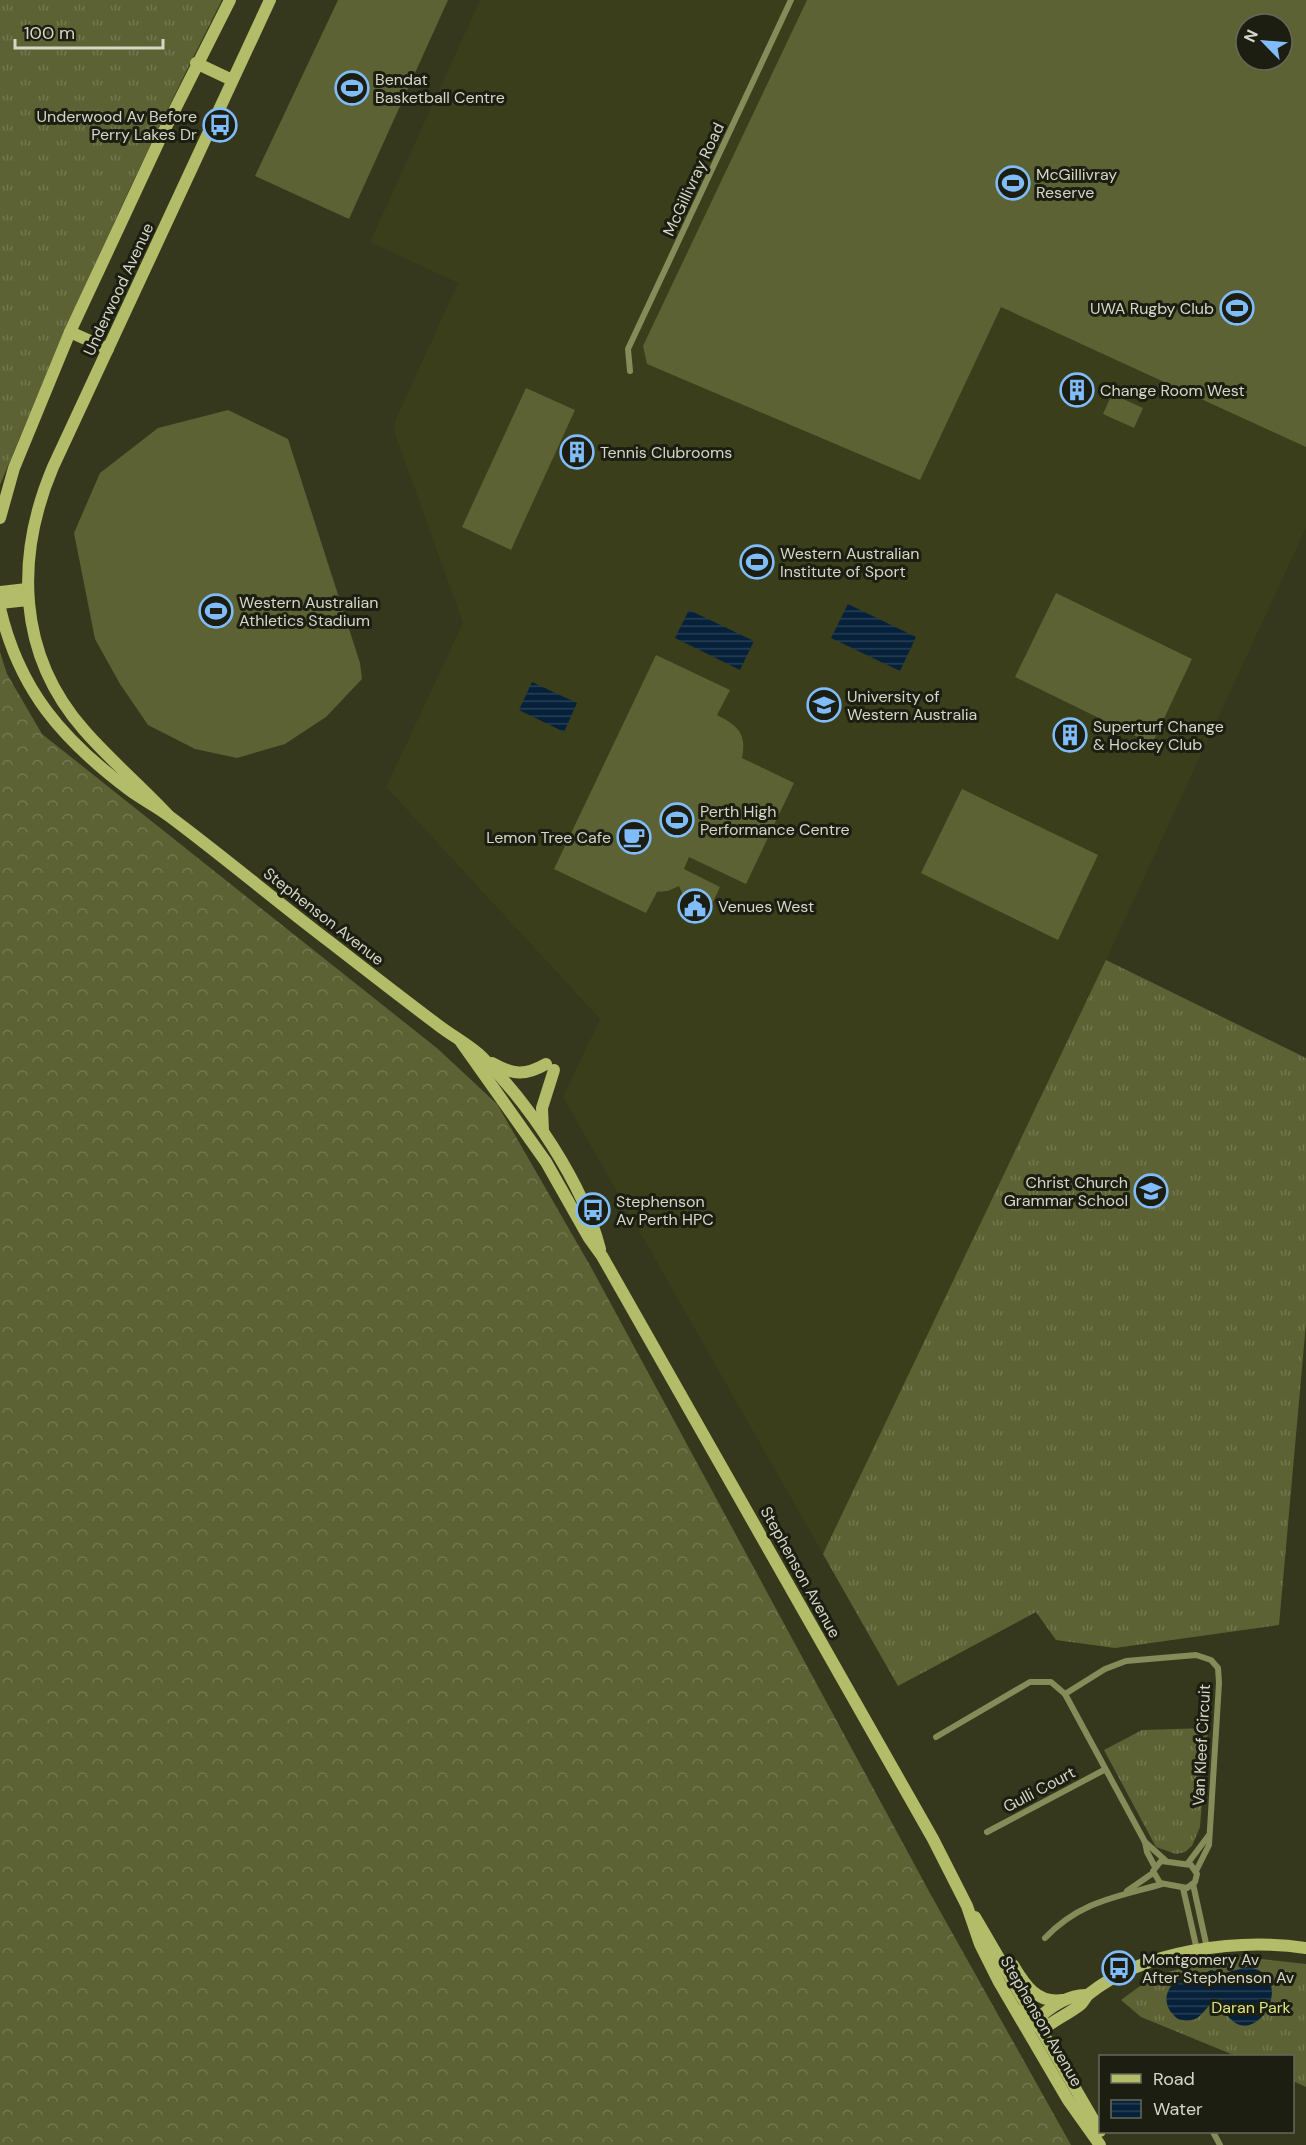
<svg xmlns="http://www.w3.org/2000/svg" width="1306" height="2145" viewBox="0 0 1306 2145" font-family="'DM Sans',sans-serif">
<style>
.built{fill:#3a3e1a;fill-rule:evenodd}
.grass{fill:url(#grass-tufts)}
.forest{fill:url(#forest-crowns)}
.pitch{fill:#5c6233;fill-rule:evenodd}
.water{fill:url(#water-rules)}
.lines{fill:none;stroke-linecap:round;stroke-linejoin:round}
.street{stroke:#858b59;stroke-width:6}
.secondary{stroke:#b2bc69;stroke-width:12}
.labels{text-anchor:middle;stroke-width:6;stroke-linejoin:round;paint-order:stroke}
.poi-label{font-size:16px;fill:#d4d7c6;stroke:#1c1e12;text-anchor:start}
.street-label{font-size:16px;fill:#d4d7c6;stroke:#1c1e12}
.park-label{font-size:16px;fill:#dae67f;stroke:#1c1e12}
</style>
<defs>
<pattern id="grass-tufts" width="24" height="20" patternUnits="userSpaceOnUse" patternTransform="scale(1.5)"><rect width="24" height="20" fill="#5c6233"/><path d="M3 7l-1-3M5 7V3M7 7l1-3M15 17l-1-3M17 17v-4M19 17l1-3" fill="none" stroke="#72784f"/></pattern>
<pattern id="forest-crowns" width="20" height="18" patternUnits="userSpaceOnUse" patternTransform="scale(1.5)"><rect width="20" height="18" fill="#5c6233"/><path d="M2 6a3 3 0 1 1 6 0M12 15a3 3 0 1 1 6 0" fill="none" stroke="#72784f"/></pattern>
<pattern id="water-rules" width="6" height="5" patternUnits="userSpaceOnUse" patternTransform="scale(1.5)"><rect width="6" height="5" fill="#06213a"/><path d="M0 2.5h6" fill="none" stroke="#294055"/></pattern>
</defs>
<rect width="100%" height="100%" fill="#35381c"/>
<path class="built" d="M480 0H1306V528L1106 960 1306 1058V1323L1279 1625 1115 1648 1056 1640 1036 1612 898 1686 563 1097 600 1019 386 787 463 623 395 434V421L458 283 370 242ZM1246 24H1282V60H1246Z"/>
<g class="grass">
<path d="M0 0H222C141 158 68 320 0 485Z"/>
<path d="M1106 960 1306 1058V1323L1279 1625 1115 1648 1056 1640 1036 1612 898 1686 823 1554Z"/>
<path d="M1208 1728 1200 1827 1192 1846 1185 1852 1176 1854 1156 1847 1104 1750 1142 1730Z"/>
<path d="M1233 1956 1306 1964V2087L1293 2081 1292 2056H1236L1141 2017 1121 2000 1155 1975Z"/>
</g>
<path class="forest" d="M0 652 7 674 42 734 438 1049 497 1104 592 1269 931 1895 1071 2145H0Z"/>
<g class="pitch">
<path d="M338 0H448L349 219 255 176Z"/>
<path d="M807 0H1306V447L1001 307 920 480 647 364 643 346ZM1246 24H1282V60H1246Z"/>
<path d="M526 388 575 410 511 550 462 527Z"/>
<path d="M1112 394 1143 408 1134 428 1103 414Z"/>
<path d="M228 410 288 439 360 663 362 679 326 717 285 744 237 758 195 749 148 725 120 684 95 639 74 533 100 473 158 428Z"/>
<path d="M1056 593 1192 659 1152 744 1015 677Z"/>
<path d="M656 655 730 690 717 715C738 726 747 733 742 758L794 783 746 884 689 857 684 869 720 887 703 923 677 911 684 897 679 886 668 891 657 892 646 913 554 869Z"/>
<path d="M962 789 1098 855 1058 940 921 873Z"/>
</g>
<g class="water">
<path d="M848 604 916 637 900 671 831 638Z"/>
<path d="M689 610 754 641 740 670 675 638Z"/>
<path d="M532 682 577 703 564 732 519 710Z"/>
<path d="M1247 1967C1306 1975 1245 2071 1219 1999 1201 2006 1204 2026 1178 2019 1163 2007 1163 1993 1176 1980L1199 1976 1211 1970 1225 1973Z"/>
</g>
<g class="lines">
<g class="street">
<path d="M630 371 628 349 791 0"/>
<path d="M936 1737 1030 1682H1051L1065 1694"/>
<path d="M987 1832 1104 1770"/>
<path d="M1145 1842 1165 1860"/>
<path d="M1161 1861 1191 1865 1197 1874 1195 1882 1187 1888 1160 1883 1153 1871Z"/>
<path d="M1188 1863 1209 1835"/>
<path d="M1155 1867 1147 1852 1145 1842 1065 1694 1105 1669 1126 1661 1196 1655 1211 1660 1218 1668 1219 1683 1209 1845 1196 1871"/>
<path d="M1193 1884 1207 1948"/>
<path d="M1183 1888 1197 1950"/>
<path d="M1127 1891 1153 1873"/>
<path d="M1045 1938C1080 1901 1117 1897 1162 1884"/>
<path d="M1213 2132 1220 2145"/>
</g>
<g class="secondary">
<path d="M196 63 232 80"/>
<path d="M70 332 108 349"/>
<path d="M0 518 14 468 70 332 161 137 230 0"/>
<path d="M0 592 27 589"/>
<path d="M0 603 28 600"/>
<path d="M0 608C19 690 62 739 128 789 141 799 156 806 169 816 224 857 276 901 330 942 366 970 402 998 438 1025 452 1036 470 1045 482 1057 530 1105 583 1183 600 1249"/>
<path d="M168 815C141 786 110 760 84 730 17 654 15 557 53 467L270 0"/>
<path d="M461 1042 546 1162 589 1238 602 1256 933 1839 967 1906 980 1944 999 1982 1068 2100 1100 2145"/>
<path d="M492 1063C513 1075 525 1076 546 1064"/>
<path d="M543 1131 542 1108 554 1070"/>
<path d="M975 1917 1100 2131"/>
<path d="M1013 1965C1025 1985 1037 2004 1063 2000"/>
<path d="M1017 2011 1049 2025C1059 2018 1071 2012 1080 2005 1084 2002 1085 1997 1089 1994 1144 1950 1238 1938 1306 1948"/>
<path d="M1036 2026 1035 2021C1049 2008 1069 1994 1087 1995"/>
</g>
</g>
<defs>
<g id="stadium-ring" transform="scale(1.725)"><circle r="9.5" fill="#1c1e12" stroke="#81bcfa" stroke-width="1.5"/><path d="M0-5a6.5 5 0 1 0 0 10a6.5 5 0 1 0 0-10ZM-3.5-1.8h7v3.6h-7Z" fill="#81bcfa"/></g>
<g id="bus-ring" transform="scale(1.725)"><circle r="9.5" fill="#1c1e12" stroke="#81bcfa" stroke-width="1.5"/><path d="M-5-6H5V4H4V6H2V4H-2V6H-4V4H-5ZM-3.5-4V0h7V-4ZM-3.5 1.2v1.5H-2V1.2ZM2 1.2v1.5H3.5V1.2Z" fill="#81bcfa"/></g>
<g id="building-ring" transform="scale(1.725)"><circle r="9.5" fill="#1c1e12" stroke="#81bcfa" stroke-width="1.5"/><path d="M-4-6H4V6H1V3H-1V6H-4ZM-2.5-4.3h1.7v1.8h-1.7ZM.8-4.3h1.7v1.8H.8ZM-2.5-1h1.7V.8h-1.7ZM.8-1h1.7V.8H.8Z" fill="#81bcfa"/></g>
<g id="university-ring" transform="scale(1.725)"><circle r="9.5" fill="#1c1e12" stroke="#81bcfa" stroke-width="1.5"/><path d="M0-5L7-2L0 1L-7-2ZM-4 1L0 2.5L4 1V4Q0 6-4 4Z" fill="#81bcfa"/></g>
<g id="cafe-ring" transform="scale(1.725)"><circle r="9.5" fill="#1c1e12" stroke="#81bcfa" stroke-width="1.5"/><path d="M-5.5-4.5H6V0H3Q3 3.5 0 3.5H-2.5Q-5.5 3.5-5.5 0ZM3-3.2v2h1.7v-2ZM-6 4.5H4V6H-6Z" fill="#81bcfa"/></g>
<g id="civic-ring" transform="scale(1.725)"><circle r="9.5" fill="#1c1e12" stroke="#81bcfa" stroke-width="1.5"/><path d="M-.6-6.5H3V-4.5H.6V-3L4-1V1h2V6H-6V1h2V-1L-.6-3ZM-1.2 2.5V6h2.4V2.5Z" fill="#81bcfa"/></g>
<g id="school-ring" transform="scale(1.725)"><circle r="9.5" fill="#1c1e12" stroke="#81bcfa" stroke-width="1.5"/><path d="M0-5L7-2L0 1L-7-2ZM-4 1L0 2.5L4 1V4Q0 6-4 4Z" fill="#81bcfa"/></g>
</defs>
<g fill-rule="evenodd">
<use href="#stadium-ring" x="352" y="88"/>
<use href="#bus-ring" x="220" y="125"/>
<use href="#stadium-ring" x="1013" y="183"/>
<use href="#stadium-ring" x="1237" y="308"/>
<use href="#building-ring" x="1077" y="390"/>
<use href="#building-ring" x="577" y="452"/>
<use href="#stadium-ring" x="757" y="562"/>
<use href="#stadium-ring" x="216" y="611"/>
<use href="#university-ring" x="824" y="705"/>
<use href="#building-ring" x="1070" y="735"/>
<use href="#stadium-ring" x="677" y="820"/>
<use href="#cafe-ring" x="634" y="837"/>
<use href="#civic-ring" x="695" y="906"/>
<use href="#school-ring" x="1151" y="1191"/>
<use href="#bus-ring" x="593" y="1210"/>
<use href="#bus-ring" x="1119" y="1968"/>
</g>
<g class="labels">
<g class="poi-label">
<text x="375" y="85">Bendat<tspan x="375" dy="18">Basketball Centre</tspan></text>
<text x="197" y="122" text-anchor="end">Underwood Av Before<tspan x="197" dy="18">Perry Lakes Dr</tspan></text>
<text x="1036" y="180">McGillivray<tspan x="1036" dy="18">Reserve</tspan></text>
<text x="1214" y="314" text-anchor="end">UWA Rugby Club</text>
<text x="1100" y="396">Change Room West</text>
<text x="600" y="458">Tennis Clubrooms</text>
<text x="780" y="559">Western Australian<tspan x="780" dy="18">Institute of Sport</tspan></text>
<text x="239" y="608">Western Australian<tspan x="239" dy="18">Athletics Stadium</tspan></text>
<text x="847" y="702">University of<tspan x="847" dy="18">Western Australia</tspan></text>
<text x="1093" y="732">Superturf Change<tspan x="1093" dy="18">&amp; Hockey Club</tspan></text>
<text x="700" y="817">Perth High<tspan x="700" dy="18">Performance Centre</tspan></text>
<text x="611" y="843" text-anchor="end">Lemon Tree Cafe</text>
<text x="718" y="912">Venues West</text>
<text x="1128" y="1188" text-anchor="end">Christ Church<tspan x="1128" dy="18">Grammar School</tspan></text>
<text x="616" y="1207">Stephenson<tspan x="616" dy="18">Av Perth HPC</tspan></text>
<text x="1142" y="1965">Montgomery Av<tspan x="1142" dy="18">After Stephenson Av</tspan></text>
</g>
<g class="street-label">
<text transform="translate(693 179) rotate(-65)" y="6">McGillivray Road</text>
<text transform="translate(118 289) rotate(-65)" y="6">Underwood Avenue</text>
<text transform="translate(324 916) rotate(38)" y="6">Stephenson Avenue</text>
<text transform="translate(801 1572) rotate(61)" y="6">Stephenson Avenue</text>
<text transform="translate(1201 1745) rotate(-87)" y="6">Van Kleef Circuit</text>
<text transform="translate(1039 1789) rotate(-28)" y="6">Gulli Court</text>
<text transform="translate(1042 2021) rotate(60)" y="6">Stephenson Avenue</text>
</g>
<g class="park-label">
<text x="1251" y="2013">Daran Park</text>
</g>
</g>
<rect x="1099" y="2055" width="195" height="78" fill="#1c1e12" stroke="#66685a" stroke-width="1.5"/>
<rect x="1111" y="2074" width="30" height="9" fill="#b2bc69" stroke="#66685a" stroke-width="1.5"/>
<text x="1153" y="2085" font-size="18" fill="#d4d7c6">Road</text>
<rect x="1111" y="2100" width="30" height="18" fill="url(#water-rules)" stroke="#66685a" stroke-width="1.5"/>
<text x="1153" y="2115" font-size="18" fill="#d4d7c6">Water</text>
<g transform="translate(1264 42) rotate(295)"><circle r="28" fill="#1c1e12" stroke="#66685a" stroke-width="1.5"/>
<path d="M0-4.5L10 22L0 15L-10 22Z" fill="#81bcfa"/>
<text y="-9" font-size="16" font-weight="bold" text-anchor="middle" fill="#d4d7c6">N</text>
</g>
<path d="M15 39v9h148v-9" fill="none" stroke="#d4d7c6" stroke-width="3"/>
<text x="24" y="39" font-size="18" fill="#d4d7c6" stroke="#1c1e12" stroke-width="4.5" paint-order="stroke">100 m</text>
</svg>
